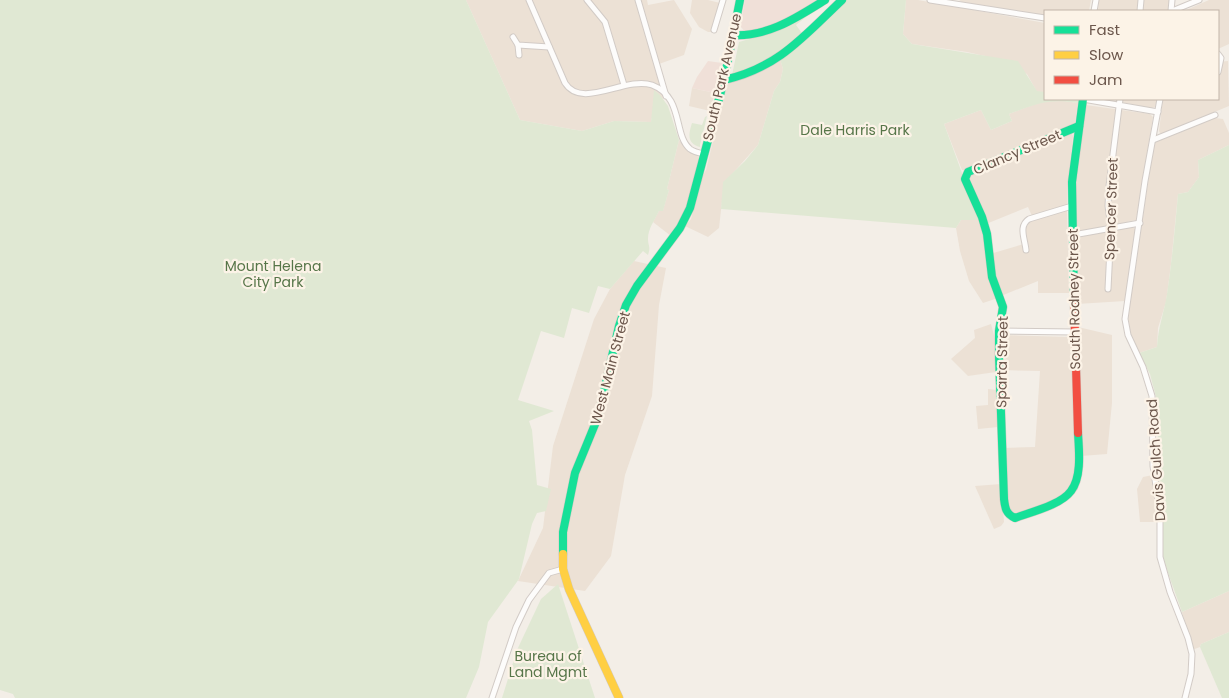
<svg xmlns="http://www.w3.org/2000/svg" width="1229" height="698" viewBox="0 0 1229 698" font-family="Poppins,sans-serif">
<style>
.residential{fill:#ece1d5}
.commercial{fill:#f0e0d8}
.green{fill:#e0e8d3}
.lines{fill:none;stroke-linecap:round;stroke-linejoin:round}
.street-casing{stroke:#d2cbc6;stroke-width:7}
.fast-casing{stroke:#d2cbc4;stroke-width:9}
.slow-casing{stroke:#d2cbc4;stroke-width:9}
.jam-casing{stroke:#d2cbc4;stroke-width:9}
.street{stroke:#fdfcfb;stroke-width:5}
.fast{stroke:#16e098;stroke-width:8}
.slow{stroke:#ffcf43;stroke-width:8}
.jam{stroke:#f24e42;stroke-width:8}
.labels{text-anchor:middle;stroke-width:4.5;stroke-linejoin:round;paint-order:stroke}
.street-label{font-size:14px;fill:#6c574c;stroke:#fcf3e7}
.park-label{font-size:14px;fill:#577649;stroke:#fcf3e7}
</style>
<rect width="100%" height="100%" fill="#f3eee7"/>
<g class="residential">
<path d="M466 0H647L648 5 674 0 692 29 684 55 659 64 665 83 663 99 657 93 651 122 614 121 582 131 520 120Z"/>
<path d="M692 0H708L720 3 712 32H708L699 27 690 13Z"/>
<path d="M906 0H918L1045 23V92H1037L1027 74 985 56 967 52 912 44 903 34Z"/>
<path d="M959 0H1091L1089 11H1045V16L962 2Z"/>
<path d="M1099 0H1138L1137 11H1098Z"/>
<path d="M1143 0H1169L1168 11H1142Z"/>
<path d="M1209 0H1229V44L1218 49V11H1184Z"/>
<path d="M780 59 783 69 780 82 774 91 758 145 724 183 719 228 708 237 685 226 691 219 702 177 706 170 727 84Z"/>
<path d="M1228 61 1229 106 1164 133H1160L1159 131 1163 99H1218V62Z"/>
<path d="M692 88 715 93 710 111 689 106Z"/>
<path d="M1122 99H1157L1155 107 1151 108 1121 102Z"/>
<path d="M1058 100 1078 103 1075 123 987 163 967 170H962L944 124 981 110 991 130 1012 121 1009 114 1038 103Z"/>
<path d="M1086 105 1150 114 1153 117 1136 220 1076 233 1075 194Z"/>
<path d="M1215 118 1223 119 1229 133V145L1198 160 1199 177 1188 192 1178 194 1171 264 1166 302 1158 328 1157 347 1139 353 1129 332 1128 317 1154 143Z"/>
<path d="M1070 133 1072 134 1073 136 1067 189V206L1032 216 1028 207 986 224 967 178 970 175Z"/>
<path d="M679 140 687 150 697 155 699 159 686 214 671 236 653 222 659 211 663 210 669 190 667 189Z"/>
<path d="M1067 210 1069 293H1038V281L1001 296 994 274 990 254 1027 243 1024 227 1028 222Z"/>
<path d="M961 220H980L998 298 983 303 969 281 960 251 956 228Z"/>
<path d="M1132 226 1135 229 1128 287 1125 301 1077 304 1075 238Z"/>
<path d="M634 261 666 268 659 305 652 396 625 475 611 556 585 591 518 581 543 528 553 446 594 319 610 289Z"/>
<path d="M991 324 995 339 996 372 968 376 951 359 975 338 974 330Z"/>
<path d="M1078 327 1112 335V403L1107 454 1081 456Z"/>
<path d="M1002 335 1071 337 1076 437 1075 481 1072 488 1056 499 1017 514H1012L1008 512 1004 448 1035 447 1040 371 1001 370Z"/>
<path d="M988 389 997 390 998 427 978 429 976 406 988 405Z"/>
<path d="M1153 475 1158 522H1140L1137 489 1143 477Z"/>
<path d="M1001 484 1004 522 1001 526 994 529 975 486Z"/>
<path d="M1229 591V632L1201 644 1200 647 1192 650 1182 612Z"/>
</g>
<g class="commercial">
<path d="M745 0H820L799 13 767 28 746 33 741 27V22Z"/>
<path d="M708 61 722 63 715 93 692 88 697 77Z"/>
</g>
<g class="green">
<path d="M0 0H466L520 120 582 131 614 121 651 122 654 90 660 95 668 106 679 140 667 189 669 190 663 211H659C655 220 648 228 648 239 648 246 651 246 648 255L643 251 610 289 598 286 589 313 572 308 564 338 541 331 518 400 554 411 529 421 532 430 537 485 551 489 546 511 537 513 532 524 519 579 488 622 479 667 466 698H15L13 694 0 690Z"/>
<path d="M845 0H906L903 34 912 44 1018 61 1037 91 1045 92V99H1079L1078 103C1048 98 1037 104 1009 114L1012 121 991 130 981 110 944 124C956 156 967 188 980 220H961L956 228 721 209 723 182 745 161 758 145 774 91 780 82 783 69 780 59Z"/>
<path d="M812 12 796 25 804 36C782 53 760 69 732 75L739 42 770 33Z"/>
<path d="M707 116 700 145V147C686 143 689 133 692 123L702 125 705 117Z"/>
<path d="M1229 145V591L1182 612 1162 556 1163 530 1161 492 1157 465 1158 442 1156 397 1150 374 1139 353 1157 347C1158 327 1164 313 1167 294 1172 261 1175 227 1178 194L1188 192 1199 177 1198 160Z"/>
<path d="M558 584 595 698H502L517 650 541 599Z"/>
<path d="M1229 632V698H1222L1200 647 1201 644Z"/>
</g>
<g class="lines">
<g class="street-casing">
<g id="street">
<path d="M529 0 565 83C582 110 625 76 652 85 684 97 673 135 690 149 694 152 699 153 704 154"/>
<path d="M587 0 605 22 624 85"/>
<path d="M638 0 666 96"/>
<path d="M930 0 1045 18"/>
<path d="M1094 11 1096 0"/>
<path d="M1140 11 1141 0"/>
<path d="M1171 11 1172 0"/>
<path d="M1172 11 1199 0"/>
<path d="M714 30 723 0"/>
<path d="M513 37 518 45 549 47"/>
<path d="M518 45 519 55"/>
<path d="M1218 54 1221 58 1218 72"/>
<path d="M1083 99 1158 112"/>
<path d="M1160 99 1145 181 1125 319 1128 335 1143 367 1152 396 1153 466 1160 513V557L1170 592 1188 638 1192 654 1191 674 1185 698"/>
<path d="M1153 140 1215 115"/>
<path d="M1073 235 1140 223"/>
<path d="M1026 250C1025 239 1018 226 1029 219L1072 206"/>
<path d="M1108 289 1111 228 1108 206 1109 186 1120 99"/>
<path d="M999 331 1075 332"/>
<path d="M492 698 516 627 529 600 549 573 563 569"/>
</g>
</g>
<g class="fast-casing">
<g id="fast">
<path d="M733 35C768 37 796 18 825 0"/>
<path d="M724 80C778 68 804 36 842 0"/>
<path d="M1074 301 1072 182 1083 99"/>
<path d="M1078 433C1079 450 1082 477 1071 491 1061 505 1031 512 1015 518 1006 514 1005 508 1004 499L999 356V331L1003 307 992 277 987 234 982 217 965 179 968 172 1079 126"/>
<path d="M563 554V532L575 473 598 417 619 326 626 305 637 286 680 228 690 208 724 80 740 0"/>
</g>
</g>
<g class="slow-casing">
<path id="slow" d="M563 554V569L569 589 619 698"/>
</g>
<g class="jam-casing">
<path id="jam" d="M1074 301 1078 433"/>
</g>
<use href="#street" class="street"/>
<use href="#fast" class="fast"/>
<use href="#slow" class="slow"/>
<use href="#jam" class="jam"/>
</g>
<g class="labels">
<g class="street-label">
<text transform="translate(722 77) rotate(-77)" y="5">South Park Avenue</text>
<text transform="translate(1017 152) rotate(-23)" y="5">Clancy Street</text>
<text transform="translate(1111 209) rotate(-88)" y="5">Spencer Street</text>
<text transform="translate(1074 299) rotate(-91)" y="5">South Rodney Street</text>
<text transform="translate(1002 362) rotate(-89)" y="5">Sparta Street</text>
<text transform="translate(610 368) rotate(-75)" y="5">West Main Street</text>
<text transform="translate(1156 460) rotate(-94)" y="5">Davis Gulch Road</text>
</g>
<g class="park-label">
<text x="855" y="135">Dale Harris Park</text>
<text x="273" y="271">Mount Helena<tspan x="273" dy="16">City Park</tspan></text>
<text x="548" y="661">Bureau of<tspan x="548" dy="16">Land Mgmt</tspan></text>
</g>
</g>
<rect x="1044" y="10" width="175" height="90" fill="#fcf3e7" stroke="#c2b5a9"/>
<rect x="1054" y="26" width="25" height="8" fill="#16e098" stroke="#c2b5a9"/>
<text x="1089" y="35" font-size="15" fill="#6c574c">Fast</text>
<rect x="1054" y="51" width="25" height="8" fill="#ffcf43" stroke="#c2b5a9"/>
<text x="1089" y="60" font-size="15" fill="#6c574c">Slow</text>
<rect x="1054" y="76" width="25" height="8" fill="#f24e42" stroke="#c2b5a9"/>
<text x="1089" y="85" font-size="15" fill="#6c574c">Jam</text>
</svg>
